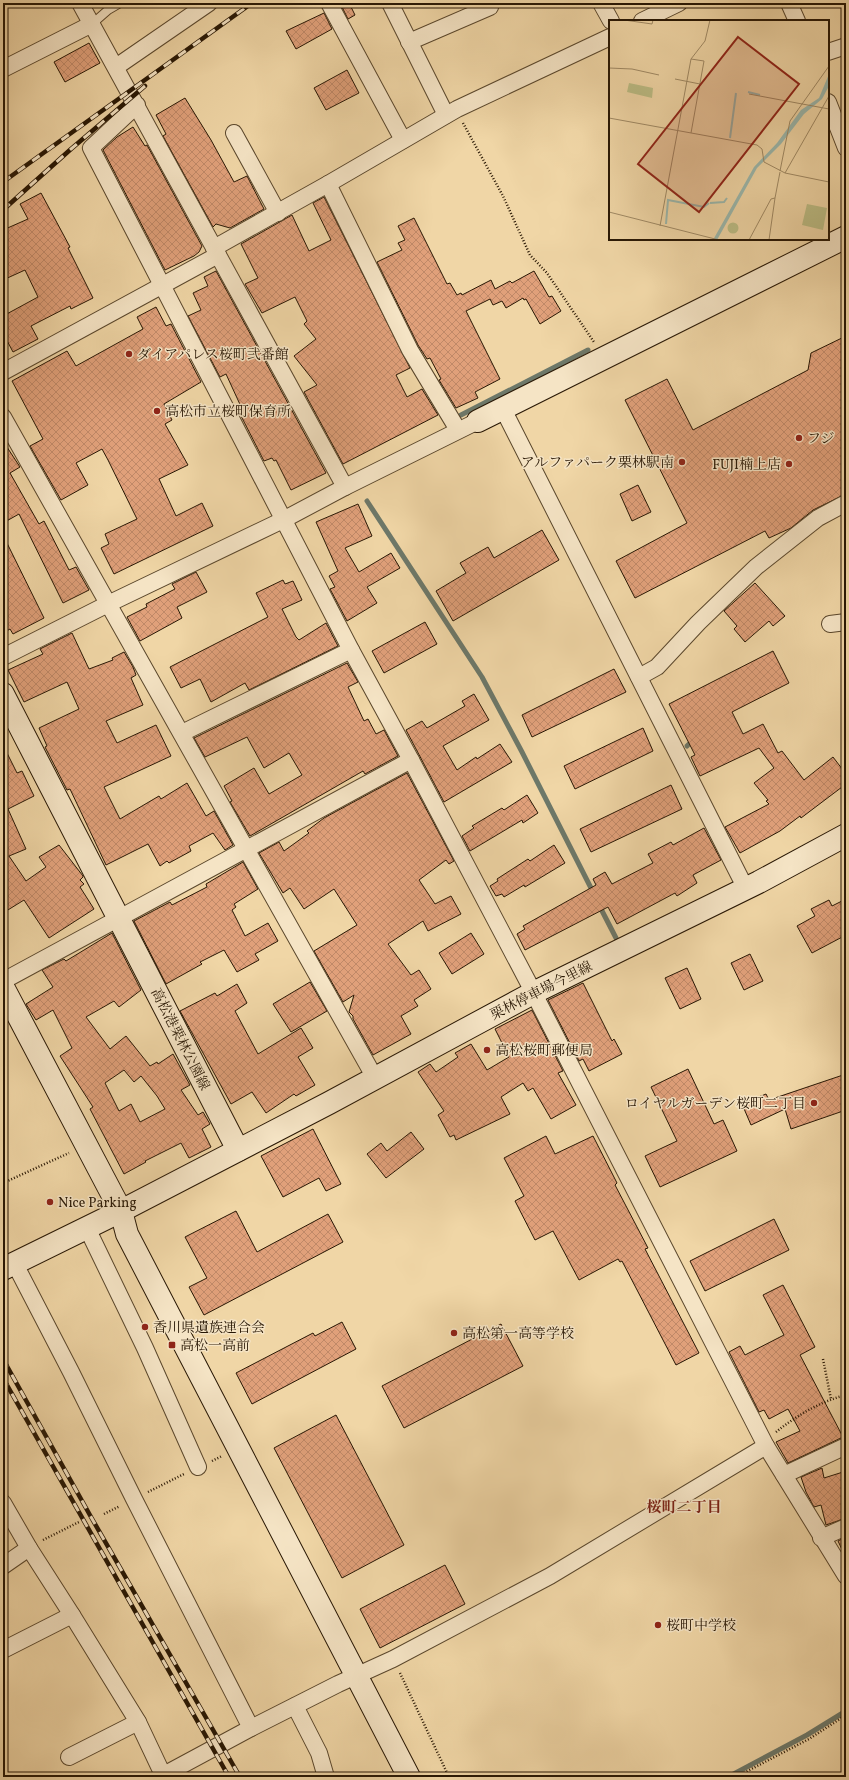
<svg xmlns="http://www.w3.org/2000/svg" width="849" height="1780" viewBox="0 0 849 1780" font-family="Vollkorn,'Noto Serif JP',serif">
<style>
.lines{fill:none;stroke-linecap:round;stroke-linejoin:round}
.stream{stroke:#6d7869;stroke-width:5}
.building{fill:url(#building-cross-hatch);stroke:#281704;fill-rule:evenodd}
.lane-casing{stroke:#5a472c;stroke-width:10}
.street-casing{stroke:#5a472c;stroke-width:18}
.secondary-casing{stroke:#281704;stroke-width:24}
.path{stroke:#281704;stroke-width:2.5;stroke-dasharray:1 2;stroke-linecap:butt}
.lane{stroke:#f5e4c5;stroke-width:8}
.street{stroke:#f5e4c5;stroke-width:16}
.secondary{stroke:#f5e4c5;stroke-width:22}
.rail-casing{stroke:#281704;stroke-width:4.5}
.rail{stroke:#f5e4c5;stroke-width:3;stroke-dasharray:9;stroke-linecap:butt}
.poi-dot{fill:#8f2418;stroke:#f5e4c5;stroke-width:1.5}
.labels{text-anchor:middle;stroke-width:3;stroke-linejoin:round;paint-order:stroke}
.poi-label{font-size:14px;fill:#281704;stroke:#f5e4c5;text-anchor:start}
.street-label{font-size:14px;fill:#281704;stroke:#f5e4c5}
.neighbourhood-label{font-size:15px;font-weight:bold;fill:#7a1f14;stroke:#f5e4c5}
.inset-river{fill:none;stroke:#9bb8ad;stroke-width:2}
.inset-road{fill:none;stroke:#a08a65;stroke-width:1}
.view{fill:#8f2418;fill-opacity:0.15;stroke:#8f2418;stroke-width:2}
.inset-edge{fill:none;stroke:#281704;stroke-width:2}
</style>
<defs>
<pattern id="building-cross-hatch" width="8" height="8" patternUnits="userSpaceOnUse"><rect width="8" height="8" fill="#e0a07a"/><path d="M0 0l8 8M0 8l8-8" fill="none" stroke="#c08968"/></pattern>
</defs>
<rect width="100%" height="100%" fill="#f0d6a6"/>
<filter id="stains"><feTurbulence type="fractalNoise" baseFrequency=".005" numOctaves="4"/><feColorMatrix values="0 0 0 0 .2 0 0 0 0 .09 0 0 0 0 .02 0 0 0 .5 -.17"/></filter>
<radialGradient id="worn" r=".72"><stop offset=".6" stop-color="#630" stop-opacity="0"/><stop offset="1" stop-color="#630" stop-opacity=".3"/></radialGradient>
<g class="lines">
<g class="stream">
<path d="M461 415 588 350"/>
<path d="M367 501 482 677 522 752 593 892"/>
<path d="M687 746 694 739"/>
<path d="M599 905 616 938"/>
<path d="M728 1777 807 1735 846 1711"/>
</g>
</g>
<g class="building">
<path d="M340 3H349L355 15 348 19Z"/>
<path d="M324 13 332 29 296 49 286 31Z"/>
<path d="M89 43 100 63 65 82 54 62Z"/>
<path d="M347 70 359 93 326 110 314 88Z"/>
<path d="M185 98 211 140 234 182 247 176 264 209 230 228 216 224 213 227 163 136 166 134 156 115Z"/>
<path d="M133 127 145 146 147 145 202 246 199 252 194 256 165 270 103 150 117 137Z"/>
<path d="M41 193 70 247 68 248 93 298 71 309 70 306 31 326 38 339 13 352 3 333V316L38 297 25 270 3 280V230L28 219 20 204Z"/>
<path d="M324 197 410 368 396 375 407 397 422 389 438 415 343 464 304 392 317 385 294 356 316 339 304 324 307 321 295 297 262 313 245 284 258 278 241 244 292 215 309 251 331 240 313 203Z"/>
<path d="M414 218 447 284 450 283 457 295 461 293 462 295 491 280 495 289 510 281 512 283 534 271 549 297 552 296 561 311 540 324 526 299 524 300 523 298 506 308 502 301 493 305 490 299 466 311 500 379 475 392 478 398 456 408 439 380 441 379 430 358 427 359 418 345 377 262 402 250 398 243 405 240 398 226Z"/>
<path d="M216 271 326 473 291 490 276 460 274 461 272 458 264 461 239 412 243 411 226 374 220 377 188 316 201 310 193 293 208 286 204 277Z"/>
<path d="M156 307 166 326 171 324 201 382 164 404 172 420 165 424 188 465 159 479 176 516 202 503 213 526 114 574 101 548 109 544 105 534 137 519 108 460 102 449 76 463 88 485 61 500 30 446 43 439 12 381 67 351 76 366 143 329 137 317Z"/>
<path d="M846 336V494L813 510 791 528 769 538 765 531 635 598 616 561 687 523 625 400 667 379 693 430 808 370 811 353Z"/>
<path d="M3 441 20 467 10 473 39 524 44 521 69 570 76 567 89 590 63 603 19 514 3 523Z"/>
<path d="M638 485 651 512 632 521 620 494Z"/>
<path d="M358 504 372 536 345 548 359 572 391 553 400 568 367 587 377 603 347 621 330 589 335 587 329 576 338 571 316 522Z"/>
<path d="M542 530 559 560 453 621 436 591 466 573 460 563 488 547 494 558Z"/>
<path d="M3 535 44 618 13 634 10 629 3 633Z"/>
<path d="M196 572 207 592 177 607 182 618 140 641 127 617 147 607 146 604 175 589 172 584Z"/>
<path d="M283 580 285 584 293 581 302 600 282 609 296 637 299 640 326 623 338 646 249 690 245 683 211 702 200 679 181 688 170 667 268 617 256 593Z"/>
<path d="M755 583 785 616 773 626 769 621 745 642 734 629 737 626 724 611Z"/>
<path d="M425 622 437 644 384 673 372 651Z"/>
<path d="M72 633 89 669 113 660 112 658 124 652 133 667 136 675 131 678 143 705 106 721 117 743 156 725 171 756 104 787 120 819 159 796 161 799 187 783 206 816 214 811 233 845 225 850 213 833 189 846 191 851 169 863 167 861 160 866 148 844 106 865 70 789 67 790 45 747 47 746 39 728 79 709 67 682 24 702 8 670 43 654 40 649Z"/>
<path d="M773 651 789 683 732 712 743 734 763 724 778 753 782 751 804 780 833 757 846 774V784L801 818 800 816 780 831 740 853 725 827 769 804 766 801 768 800 754 783 774 768 759 748 700 776 691 757 695 755 669 704Z"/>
<path d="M347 663 358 682 348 687 364 721 368 719 376 734 384 730 398 756 365 774 363 771 250 836 230 802 232 801 224 786 254 768 269 794 302 775 289 753 264 768 247 737 205 757 194 738Z"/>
<path d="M614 669 626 692 532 737 522 715Z"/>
<path d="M474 694 489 720 443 746 457 770 476 757 477 759 500 744 512 762 444 802 406 730 422 721 427 728 465 706 462 701Z"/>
<path d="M643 728 653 751 575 789 564 766Z"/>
<path d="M3 745 17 773 22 771 34 796 8 809 26 849 9 856 26 881 46 867 39 857 59 845 83 876V877L80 880 84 884 80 887 94 909 49 938 24 900 3 913Z"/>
<path d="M407 773 454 861 449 864 446 860 419 880 435 904 451 896 461 914 428 931 423 921 388 944 411 975 419 970 431 989 414 1000 418 1006 401 1016 411 1034 373 1055 353 1019V1016L349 1012 354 995 343 1002 314 951 357 925 334 889 304 909 290 888 283 893 259 853 279 842 284 851 309 833 307 831 324 818Z"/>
<path d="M671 785 682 809 591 852 580 829Z"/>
<path d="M527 795 538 813 523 823 522 820 470 851 462 836 474 828 472 826 502 808 504 810Z"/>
<path d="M704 828 721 860 693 875 697 883 677 896 675 893 617 924 608 907 525 950 517 934 525 929 523 926 596 885 593 879 605 872 612 884 653 863 648 854 671 842 673 845Z"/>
<path d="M554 845 565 863 525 887 524 885 504 897 502 894 496 896 490 886 498 881 497 879 528 859 530 861Z"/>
<path d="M243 862 258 889 234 904 236 907 232 910 245 936 268 923 278 941 255 954 259 960 237 972 224 950 200 962 202 964 166 984 134 921 170 902 172 905 207 887 206 884Z"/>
<path d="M846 899V935L812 953 797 926 815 916 811 909 829 900 832 906Z"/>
<path d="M112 933 141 990 119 1007 114 1001 86 1017 110 1049 126 1036 150 1066 157 1062 158 1064 173 1054 190 1085 181 1090 198 1115 203 1112 210 1124 202 1129 211 1147 189 1158 181 1143 145 1161 146 1162 124 1174 90 1109 93 1107 60 1056 72 1048 53 1010 36 1020 26 1004 53 987 42 970 64 959 66 961ZM124 1070 134 1082 141 1076 157 1096 165 1109 140 1122 131 1104 119 1111 105 1083Z"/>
<path d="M471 933 484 954 452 974 439 953Z"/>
<path d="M750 954 763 981 744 990 731 963Z"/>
<path d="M687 968 701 999 680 1009 665 978Z"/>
<path d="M310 982 327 1011 291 1032 273 1004Z"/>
<path d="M583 983 612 1041 614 1039 622 1054 589 1071 583 1059 579 1061 548 1000Z"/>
<path d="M237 984 247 1003 235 1011 258 1054 301 1028 313 1048 298 1057 315 1085 296 1096 294 1094 266 1113 252 1092 231 1104 180 1011 215 993 217 996Z"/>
<path d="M532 1010 563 1071 558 1073 576 1105 551 1119 533 1088 528 1091 523 1083 501 1097 510 1114 456 1140 454 1135 450 1137 438 1115 444 1111 418 1072 430 1064 436 1072 458 1057 455 1053 471 1044 487 1070 509 1057 495 1029Z"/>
<path d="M688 1069 714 1124 723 1120 737 1151 660 1187 645 1156 677 1141 651 1087Z"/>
<path d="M846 1074V1110L791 1129 785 1109 751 1125 742 1104 766 1094 769 1100Z"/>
<path d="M313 1129 341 1184 326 1191 319 1178 283 1197 261 1156Z"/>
<path d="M411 1132 424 1149 386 1178 367 1154 381 1143 387 1151Z"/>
<path d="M546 1136 555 1154 593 1136 617 1183 615 1185 648 1248 645 1249 699 1353 676 1365 622 1261 620 1262 618 1259 579 1280 553 1231 535 1240 515 1201 524 1196 504 1158Z"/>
<path d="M236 1211 257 1252 328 1214 343 1242 204 1315 189 1287 207 1278 185 1237Z"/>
<path d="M774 1219 789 1250 705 1291 690 1261Z"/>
<path d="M783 1285 815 1347 800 1355 843 1437 788 1463 776 1442 800 1431 788 1409 769 1419 764 1410 759 1412 729 1352 740 1346 745 1355 784 1335 763 1295Z"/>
<path d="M342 1322 356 1349 252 1404 236 1373 313 1333 315 1336Z"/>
<path d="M501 1324 523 1366 404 1428 382 1386Z"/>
<path d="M336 1415 404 1545 342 1578 274 1448Z"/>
<path d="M822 1468 824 1478 843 1472 846 1483V1518L826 1525 821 1505 814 1507 806 1492 801 1477Z"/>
<path d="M846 1537V1556H845L838 1541Z"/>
<path d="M445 1565 465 1604 380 1648 360 1609Z"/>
</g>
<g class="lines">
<g class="lane-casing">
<path id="lane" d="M92 24 108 10 120 3"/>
</g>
<g class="street-casing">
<g id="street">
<path d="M80 3 345 487"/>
<path d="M329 3 403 140"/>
<path d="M390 3 446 115"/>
<path d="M601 3 611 21"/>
<path d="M789 3 797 21"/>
<path d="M642 21 679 3"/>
<path d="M409 42 490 7"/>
<path d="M828 52 846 46"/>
<path d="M116 67 209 3"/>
<path d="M3 69 92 24"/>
<path d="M828 102 846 148"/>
<path d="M137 105 91 148 351 650 411 760 527 980 766 1446 846 1576"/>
<path d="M234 133 278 213"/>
<path d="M328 184 410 350 458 430"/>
<path d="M214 248 328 184 457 109 610 37"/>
<path d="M3 372 218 255"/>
<path d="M503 409 746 889"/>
<path d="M3 417 375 1078"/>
<path d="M830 624 846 622"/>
<path d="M3 657 108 604 283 520 345 487 478 421"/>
<path d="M639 677 657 667 698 623 756 567 818 518 846 503"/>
<path d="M182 733 351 650"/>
<path d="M3 981 411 760"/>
<path d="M87 1228 145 1348 198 1467"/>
<path d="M15 1264 71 1372 134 1499 251 1728"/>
<path d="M784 1475 846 1446"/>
<path d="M3 1503 29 1548 72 1615 138 1722 164 1777"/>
<path d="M821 1538 846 1527"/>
<path d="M3 1566 29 1548"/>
<path d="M3 1650 72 1615"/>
<path d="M295 1706 319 1753 326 1777"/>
<path d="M69 1757 138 1722"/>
<path d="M160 1777 251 1728 338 1684 393 1659 550 1576 766 1446"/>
</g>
</g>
<g class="secondary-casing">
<g id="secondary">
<path d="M478 421 846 237"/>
<path d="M3 694 238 1150"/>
<path d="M3 987 121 1211 127 1234 409 1777"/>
<path d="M3 1269 121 1211 329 1103 533 993 759 882 846 835"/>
</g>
</g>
<g class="path">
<path d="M463 123 503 196 530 255 547 273 594 342"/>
<path d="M3 1183 69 1153"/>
<path d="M823 1359 831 1399"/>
<path d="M776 1432C796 1416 821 1401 846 1395"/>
<path d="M212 1461 222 1456"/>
<path d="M148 1492 184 1474"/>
<path d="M104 1514 120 1506"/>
<path d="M43 1540 79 1522"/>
<path d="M400 1673 449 1777"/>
<path d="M736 1777 809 1739 846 1715"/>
</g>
<use href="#lane" class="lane"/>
<use href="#street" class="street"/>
<use href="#secondary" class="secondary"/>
<g class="rail-casing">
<g id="rail">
<path d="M3 182 252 3"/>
<path d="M3 210 71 149 145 86"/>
<path d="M3 1359 91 1517 240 1777"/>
<path d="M3 1378 229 1777"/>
</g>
</g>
<use href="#rail" class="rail"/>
</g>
<g class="poi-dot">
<circle cx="129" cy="354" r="4"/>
<circle cx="157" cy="411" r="4"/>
<circle cx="799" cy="438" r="4"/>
<circle cx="682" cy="462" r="4"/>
<circle cx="789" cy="464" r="4"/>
<circle cx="487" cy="1050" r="4"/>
<circle cx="814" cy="1103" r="4"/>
<circle cx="50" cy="1202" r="4"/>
<circle cx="145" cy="1327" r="4"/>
<circle cx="454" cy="1333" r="4"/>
<rect x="168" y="1341" width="8" height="8" rx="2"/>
<circle cx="658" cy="1625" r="4"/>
</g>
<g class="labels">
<g class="poi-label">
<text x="137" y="359">ダイアパレス桜町弐番館</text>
<text x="165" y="416">高松市立桜町保育所</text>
<text x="807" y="443">フジ</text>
<text x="674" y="467" text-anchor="end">アルファパーク栗林駅南</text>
<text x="781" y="469" text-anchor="end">FUJI楠上店</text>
<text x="495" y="1055">高松桜町郵便局</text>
<text x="806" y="1108" text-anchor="end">ロイヤルガーデン桜町二丁目</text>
<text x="58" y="1207">Nice Parking</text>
<text x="153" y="1332">香川県遺族連合会</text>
<text x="462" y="1338">高松第一高等学校</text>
<text x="180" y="1350">高松一高前</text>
<text x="666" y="1630">桜町中学校</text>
</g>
<g class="street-label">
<text transform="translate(541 990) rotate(-27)" y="5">栗林停車場今里線</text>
<text transform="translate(181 1039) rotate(63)" y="5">高松港栗林公園線</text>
</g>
<g class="neighbourhood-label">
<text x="684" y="1512">桜町二丁目</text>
</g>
</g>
<g transform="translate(609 20)">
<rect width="220" height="220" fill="#f0d6a6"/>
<path d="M20 63 44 68 43 78 18 72ZM118.5 208a5.5 5.5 0 1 1 11 0a5.5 5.5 0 1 1-11 0Z" fill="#bcbd85"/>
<path d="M198 184 218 188 214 210 193 205Z" fill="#bcbd85"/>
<path d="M220 54V66L213 79 195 94 172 124 148 148 108 220H104L145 147 168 123 192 90 210 78Z" fill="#9bb8ad"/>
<path class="inset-river" d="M139 72 151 75M121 118 127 73M101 183 115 182 118 178M57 204 59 180 95 187 100 183"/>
<path class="inset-road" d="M15 0 43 4 44 0M0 48 23 49 50 55M66 59 91 64M140 74 220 89M0 98 148 125 153 129 155 142 176 153 220 76M82 113 95 41 82 39 96 21 101 0M171 151 181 101 220 46M176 153 220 162M0 192 110 220M51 206 82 39M140 220 162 179 166 178 171 152M160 220 166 178"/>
<path class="view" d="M129 17 190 64 90 192 29 144Z"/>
<rect width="220" height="220" class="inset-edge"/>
</g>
<rect width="849" height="1780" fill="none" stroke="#f0d6a6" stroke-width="16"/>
<rect x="4" y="4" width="841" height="1772" fill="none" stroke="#281704" stroke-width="2"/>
<rect x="8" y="8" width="833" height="1764" fill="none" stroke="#281704"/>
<rect width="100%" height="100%" filter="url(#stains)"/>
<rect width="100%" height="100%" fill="url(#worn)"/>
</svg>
